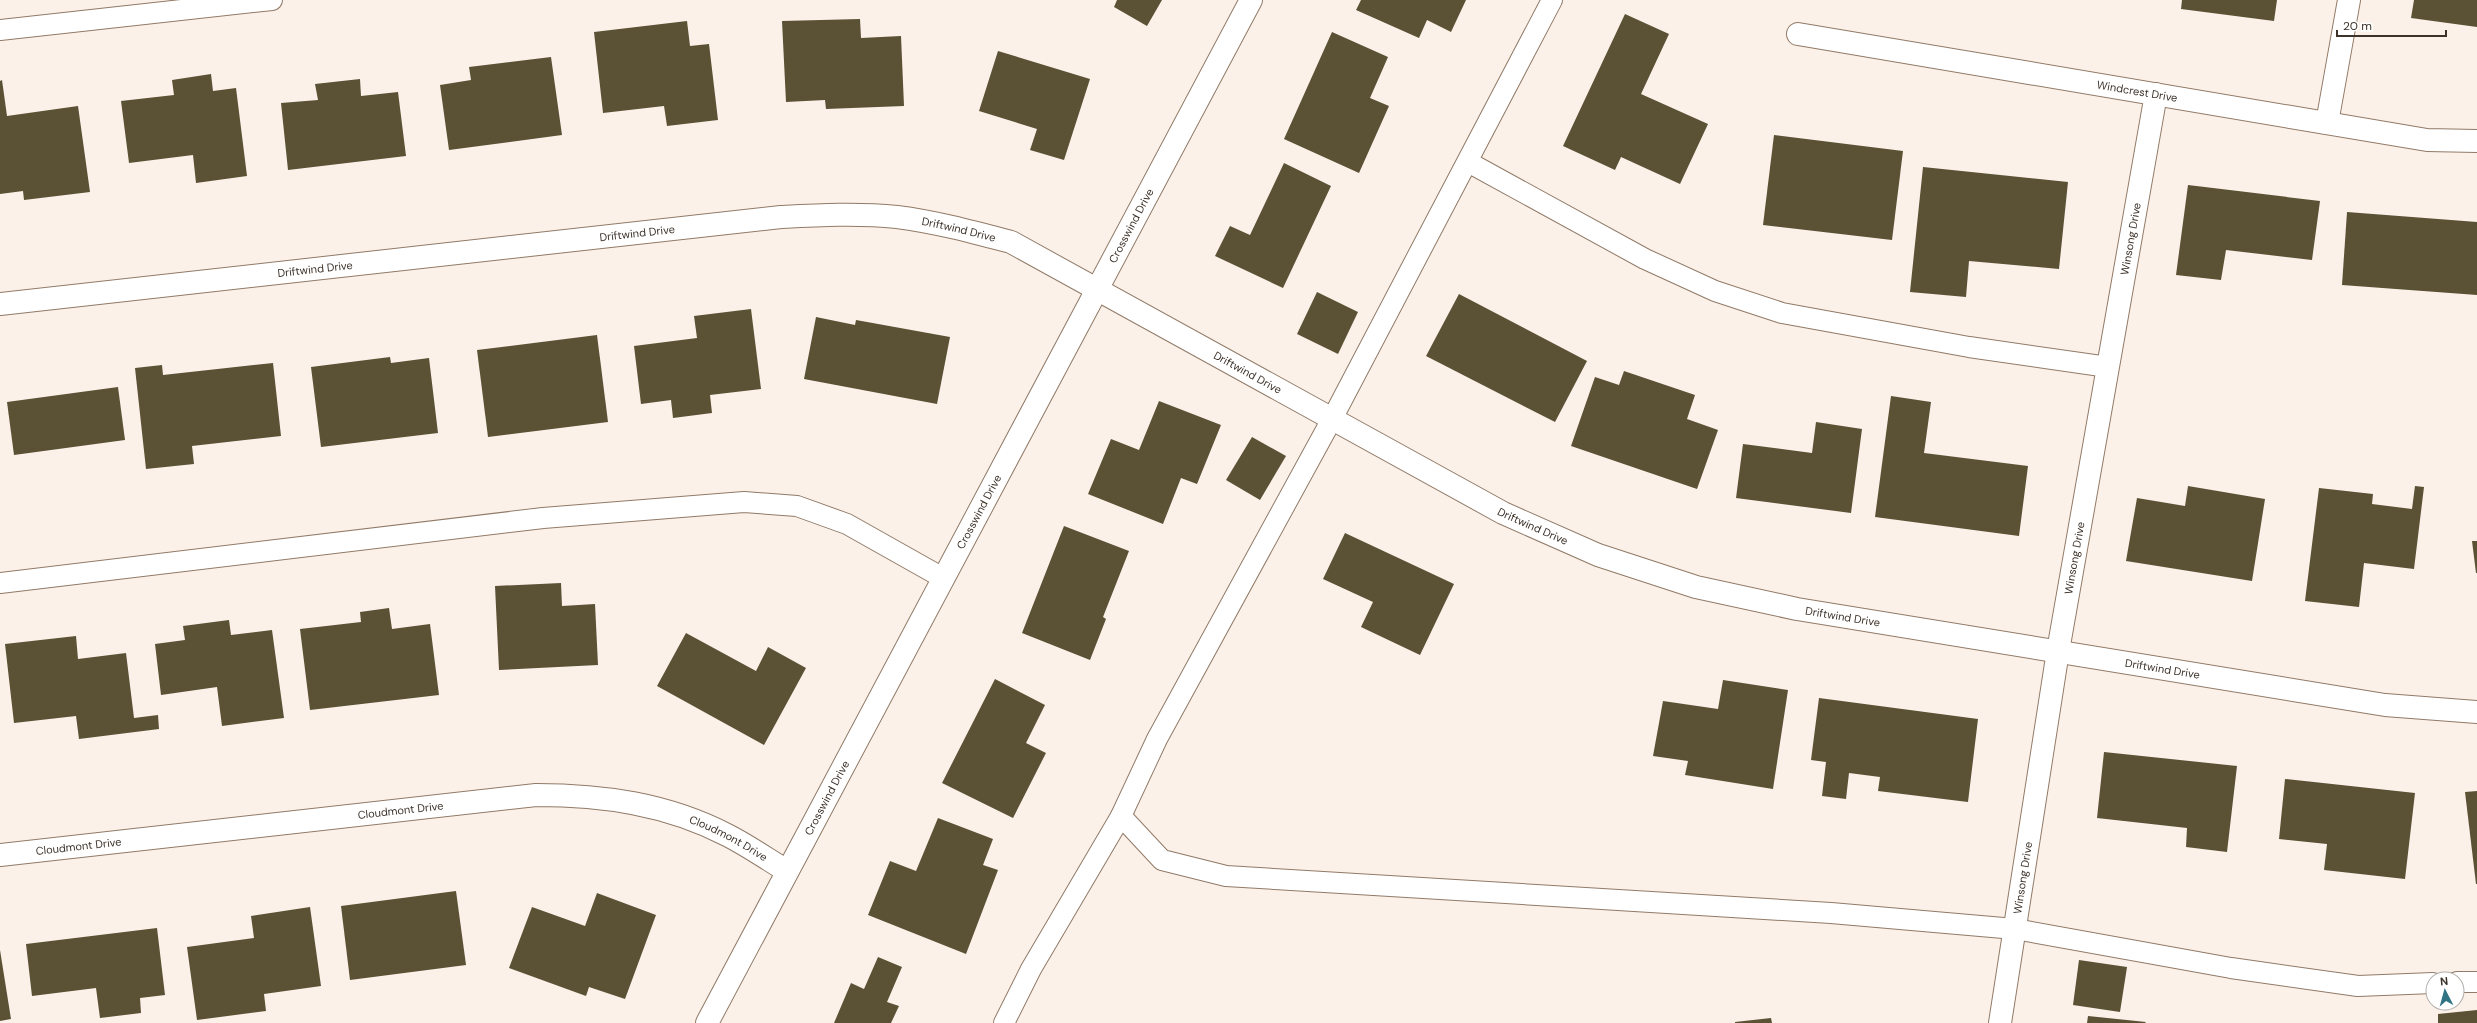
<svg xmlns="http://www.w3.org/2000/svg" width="2477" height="1023" viewBox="0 0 2477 1023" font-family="'DM Sans',sans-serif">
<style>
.building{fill:#5b5134}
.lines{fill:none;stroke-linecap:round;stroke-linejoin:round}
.lane-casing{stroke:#917a67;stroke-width:22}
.street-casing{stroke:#917a67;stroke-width:24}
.lane{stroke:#fff;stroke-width:20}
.street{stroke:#fff;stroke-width:22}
.labels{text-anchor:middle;stroke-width:4;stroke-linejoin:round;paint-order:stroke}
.street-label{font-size:11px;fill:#3c322a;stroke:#fff}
</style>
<rect width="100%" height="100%" fill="#fbf1e9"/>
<g class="building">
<path d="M1117 0H1162L1147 26 1114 7Z"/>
<path d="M1361 0H1466L1451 32 1427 20 1419 38 1356 10Z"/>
<path d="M2182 0H2277L2274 21 2181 9Z"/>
<path d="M2414 0H2477V27L2411 18Z"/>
<path d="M1625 14 1669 34 1641 94 1708 124 1680 184 1621 157 1615 170 1563 146Z"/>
<path d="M860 19 861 38 901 36 904 106 826 109 825 100 786 102 782 21Z"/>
<path d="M687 21 690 46 709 44 718 120 667 126 664 106 603 113 594 32Z"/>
<path d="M1332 32 1388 57 1370 98 1389 106 1359 173 1284 139Z"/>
<path d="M998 51 1090 79 1064 160 1030 150 1037 129 979 111Z"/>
<path d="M551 57 562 135 449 150 440 85 471 80 469 67Z"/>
<path d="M211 74 213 91 236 88 247 176 196 183 193 155 129 163 121 101 174 95 172 80Z"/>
<path d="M360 79 361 96 398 92 406 156 288 170 281 103 318 100 315 84Z"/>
<path d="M2 80 7 116 78 106 90 192 24 200 23 191 0 194V81Z"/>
<path d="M1774 135 1903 151 1892 240 1763 225Z"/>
<path d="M1284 163 1331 186 1283 288 1215 256 1230 226 1250 235Z"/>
<path d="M1923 167 2068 182 2059 269 1969 261 1966 297 1910 292Z"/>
<path d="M2188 185 2320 201 2312 260 2226 250 2221 280 2176 275Z"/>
<path d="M2347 212 2477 222V295L2342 285Z"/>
<path d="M1317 292 1358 312 1338 354 1297 334Z"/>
<path d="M1459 294 1587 361 1555 422 1426 356Z"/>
<path d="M751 309 761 389 710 395 712 413 673 418 671 400 641 404 634 346 697 338 694 316Z"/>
<path d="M816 317 855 325 856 320 950 337 937 404 804 379Z"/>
<path d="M597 335 608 422 488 437 477 350Z"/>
<path d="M390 357 391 363 429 358 438 433 321 447 311 367Z"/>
<path d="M273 363 281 436 192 446 194 464 146 469 135 368 162 365 163 375Z"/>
<path d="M1624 371 1695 395 1687 419 1718 430 1697 489 1571 446 1595 377 1619 385Z"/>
<path d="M118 387 125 440 14 455 7 402Z"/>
<path d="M1891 396 1931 402 1924 453 2028 466 2019 536 1875 517Z"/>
<path d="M1159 401 1221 425 1197 484 1181 478 1163 524 1088 494 1111 439 1139 450Z"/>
<path d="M1816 422 1862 429 1851 513 1736 498 1743 444 1812 453Z"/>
<path d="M1252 437 1286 456 1260 500 1226 480Z"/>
<path d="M2188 486 2265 499 2252 581 2126 561 2137 498 2185 506Z"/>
<path d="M2415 486 2424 487 2414 569 2364 563 2359 607 2305 601 2319 488 2373 494 2372 504 2412 509Z"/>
<path d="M1064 526 1129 551 1103 617 1106 619 1090 660 1022 633Z"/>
<path d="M1345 533 1454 584 1420 655 1361 627 1373 602 1323 579Z"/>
<path d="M2472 541H2477V573H2476Z"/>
<path d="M561 583 562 606 595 604 598 665 499 670 495 586Z"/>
<path d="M389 608 392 629 430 624 439 695 310 710 300 629 361 622 360 612Z"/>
<path d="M229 620 231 635 272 630 284 718 222 726 217 687 161 695 155 644 185 640 183 626Z"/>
<path d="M686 633 756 671 768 647 806 668 764 745 657 686Z"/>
<path d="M76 636 78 659 126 653 134 718 158 715 159 729 79 739 76 716 14 723 5 644Z"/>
<path d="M995 679 1045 705 1026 743 1046 753 1013 818 942 783Z"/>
<path d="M1723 680 1788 690 1773 789 1685 775 1688 761 1653 756 1663 701 1718 709Z"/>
<path d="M1819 698 1978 719 1968 802 1878 791 1880 777 1849 773 1846 799 1822 796 1826 762 1811 760Z"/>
<path d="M2104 752 2237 766 2227 852 2186 847 2187 828 2097 818Z"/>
<path d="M2285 779 2415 793 2405 879 2324 870 2327 844 2279 839Z"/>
<path d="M2477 791V884H2476L2465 792Z"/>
<path d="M938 818 993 839 983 865 998 870 966 954 868 915 890 861 916 871Z"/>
<path d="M456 891 466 965 350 980 341 906Z"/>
<path d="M597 893 656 915 625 999 589 987 586 996 509 968 532 907 585 926Z"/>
<path d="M310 907 321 986 264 994 266 1011 197 1020 187 947 254 938 251 916Z"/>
<path d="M157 928 165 995 140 998 141 1013 100 1018 96 988 32 996 26 944Z"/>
<path d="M0 950 11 1019 0 1021Z"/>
<path d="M878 957 902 967 887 1002 899 1006 891 1023H834L851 983 864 989Z"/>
<path d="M2079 960 2127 967 2120 1012 2073 1005Z"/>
<path d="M2477 1010V1023H2438V1014Z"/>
<path d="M2088 1016 2146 1022 2145 1023H2087Z"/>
<path d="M1771 1018 1772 1023H1735V1022Z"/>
</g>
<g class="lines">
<g class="lane-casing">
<g id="lane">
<path d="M0 30 272 0"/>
<path d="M1468 162 1645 259 1715 291 1782 313 1969 347 2108 367"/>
<path d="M0 583 543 518 744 502 797 506 847 524 943 578"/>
<path d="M1121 816 1162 860 1226 876 1831 913 2015 929 2231 968 2358 986 2433 983"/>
<path d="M2457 982H2477"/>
<path d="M1004 1023 1031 969 1121 816 1157 739 1332 419 1552 0"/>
</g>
</g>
<g class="street-casing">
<g id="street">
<path id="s1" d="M1798 34 2427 140 2477 141"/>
<path d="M2327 123 2349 0"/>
<path id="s2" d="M0 304 781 217C820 215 858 213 897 217 936 222 973 232 1011 242L1503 513 1598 555 1696 587 1797 609 2385 705 2477 712"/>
<path id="s3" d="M0 855 536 795C603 795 667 804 727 835 747 845 767 859 787 871"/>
<path id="s4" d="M707 1023 1251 0"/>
<path id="s5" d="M2000 1023 2058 651 2156 94"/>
</g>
</g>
<use href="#lane" class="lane"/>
<use href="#street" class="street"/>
</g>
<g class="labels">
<g class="street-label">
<text dy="4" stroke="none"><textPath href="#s1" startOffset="344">Windcrest Drive</textPath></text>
<text dy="4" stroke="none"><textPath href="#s4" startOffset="903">Crosswind Drive</textPath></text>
<text dy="4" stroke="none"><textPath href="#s2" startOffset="965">Driftwind Drive</textPath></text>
<text dy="4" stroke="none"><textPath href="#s2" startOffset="641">Driftwind Drive</textPath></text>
<text dy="4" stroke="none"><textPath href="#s5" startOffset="795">Winsong Drive</textPath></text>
<text dy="4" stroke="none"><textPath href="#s2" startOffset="317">Driftwind Drive</textPath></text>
<text dy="4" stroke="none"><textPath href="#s2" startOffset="1289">Driftwind Drive</textPath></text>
<text dy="4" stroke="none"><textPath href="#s4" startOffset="579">Crosswind Drive</textPath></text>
<text dy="4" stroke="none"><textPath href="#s2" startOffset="1613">Driftwind Drive</textPath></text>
<text dy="4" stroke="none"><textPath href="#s5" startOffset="471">Winsong Drive</textPath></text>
<text dy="4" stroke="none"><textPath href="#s2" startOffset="1937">Driftwind Drive</textPath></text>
<text dy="4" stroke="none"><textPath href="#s2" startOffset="2261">Driftwind Drive</textPath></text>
<text dy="4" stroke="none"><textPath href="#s4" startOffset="255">Crosswind Drive</textPath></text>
<text dy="4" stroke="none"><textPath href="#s3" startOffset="403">Cloudmont Drive</textPath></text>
<text dy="4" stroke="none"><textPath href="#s3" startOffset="739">Cloudmont Drive</textPath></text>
<text dy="4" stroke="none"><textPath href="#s3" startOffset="79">Cloudmont Drive</textPath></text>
<text dy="4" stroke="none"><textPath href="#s5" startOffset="147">Winsong Drive</textPath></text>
</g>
</g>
<g transform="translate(2445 991) rotate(354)"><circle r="19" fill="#ffffff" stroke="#b1adaa"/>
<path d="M0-3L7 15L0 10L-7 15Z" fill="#307484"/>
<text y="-6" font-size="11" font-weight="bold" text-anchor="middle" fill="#3c322a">N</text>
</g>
<path d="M2337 30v6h109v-6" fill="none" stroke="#3c322a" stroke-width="2"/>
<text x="2343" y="30" font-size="12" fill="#3c322a" stroke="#ffffff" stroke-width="3" paint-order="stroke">20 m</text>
</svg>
